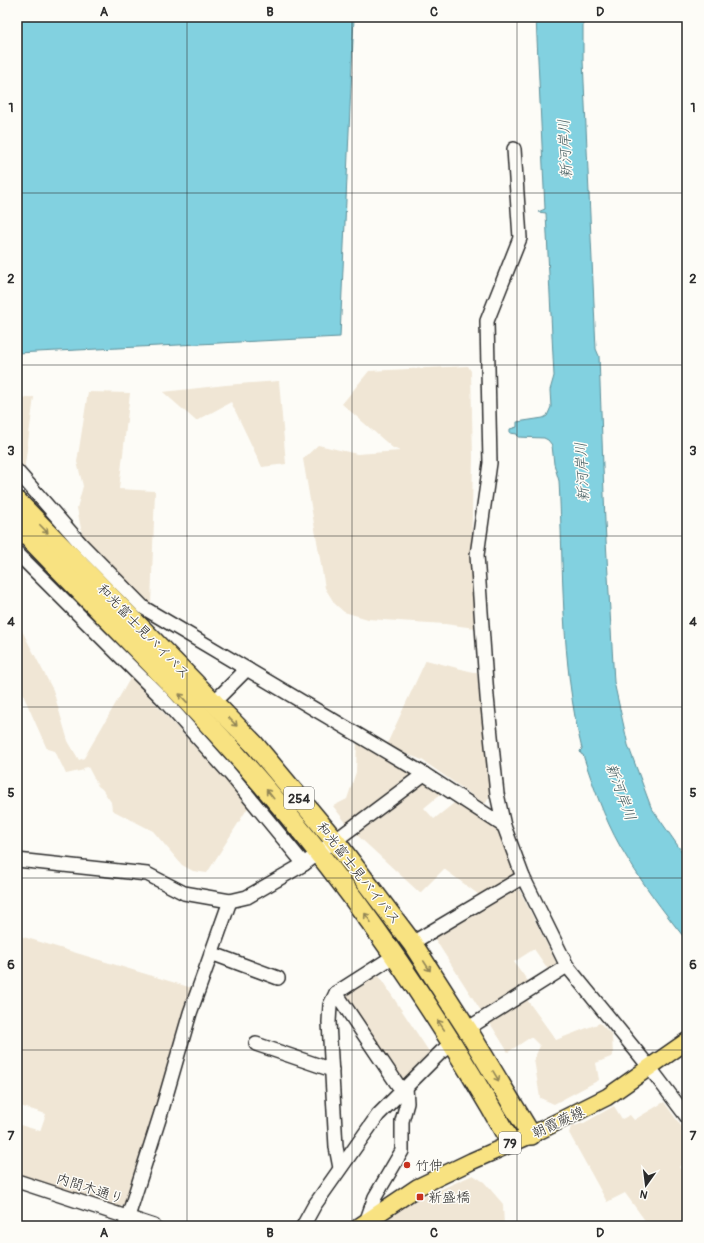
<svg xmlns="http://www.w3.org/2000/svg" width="704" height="1243" viewBox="0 0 704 1243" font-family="Pangolin,'Klee One',sans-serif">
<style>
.built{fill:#f0e6d5}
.water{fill:#82d1e0;stroke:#5f8f98}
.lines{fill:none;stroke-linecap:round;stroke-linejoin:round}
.minor-casing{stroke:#2b2b2b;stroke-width:16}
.major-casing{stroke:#2b2b2b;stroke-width:19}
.highway-casing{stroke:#2b2b2b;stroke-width:22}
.minor{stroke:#fdfcf7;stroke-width:13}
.major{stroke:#f8e281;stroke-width:16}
.highway{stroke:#f8e281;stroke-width:19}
.oneway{stroke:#928656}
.grid{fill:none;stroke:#2b2b2b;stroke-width:1;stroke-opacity:0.55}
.poi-dot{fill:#c8321e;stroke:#fdfcf7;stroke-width:1.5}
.labels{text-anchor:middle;stroke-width:3;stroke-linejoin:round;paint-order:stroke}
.shield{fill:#fdfcf7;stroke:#6a6a68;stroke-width:1}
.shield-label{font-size:13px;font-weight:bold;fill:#2b2b2b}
.street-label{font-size:14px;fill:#2b2b2b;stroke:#fdfcf7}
.poi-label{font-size:14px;fill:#2b2b2b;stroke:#fdfcf7;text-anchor:start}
.water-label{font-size:15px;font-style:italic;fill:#455d61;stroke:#fdfcf7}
.neatline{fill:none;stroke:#2b2b2b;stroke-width:1.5}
.grid-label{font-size:13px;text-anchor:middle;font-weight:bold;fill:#2b2b2b}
</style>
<rect width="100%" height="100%" fill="#fdfcf7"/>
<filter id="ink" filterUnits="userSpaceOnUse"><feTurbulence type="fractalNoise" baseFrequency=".025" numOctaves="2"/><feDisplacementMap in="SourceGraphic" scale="8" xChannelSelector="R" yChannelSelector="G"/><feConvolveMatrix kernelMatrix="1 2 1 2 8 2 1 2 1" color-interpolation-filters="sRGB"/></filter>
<g filter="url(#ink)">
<g class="built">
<path d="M468 366 471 371 473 457 471 569 475 628 445 624 368 619 344 612 335 604 325 588 303 459 318 445 357 454 400 451 393 448 342 404 369 371Z"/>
<path d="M279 381 286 464 262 467 231 402 196 421 163 392 226 385Z"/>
<path d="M88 392 130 393 119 489 155 491 151 605 143 601 83 539 77 508 83 486 77 462Z"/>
<path d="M34 397 24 472 17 465V398Z"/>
<path d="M17 624 20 627 53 690 68 741 79 760 84 758 131 677 249 806 207 873 193 871 182 865 153 831 112 810 111 802 102 789 98 786 88 767 83 768 84 770 66 774 55 751 47 749 17 681Z"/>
<path d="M426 660 477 673 487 757 493 792 485 804 422 760 386 746Z"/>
<path d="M357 741 416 776 347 824 333 806 347 799 356 772Z"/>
<path d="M422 780 443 792 424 808 434 819 458 800 498 826 514 869 515 877 482 897 444 869 420 893 358 836 354 830Z"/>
<path d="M518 887 557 964 556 969 550 972 534 949 514 962 530 984 483 1014 433 936Z"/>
<path d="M17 935 192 988 125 1204 120 1207 17 1174V1124L40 1131 46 1114 17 1105Z"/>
<path d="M377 973 432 1056 403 1084 343 998 344 993Z"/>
<path d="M525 997 556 1040 600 1023 612 1035 613 1056 596 1063 599 1080 554 1104 540 1098 534 1059 540 1046 531 1037 508 1052 488 1020Z"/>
<path d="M664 1102 687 1134V1160L679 1167 687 1177V1226H649L625 1193 607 1202 569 1133 571 1127 584 1123 614 1106 622 1119 630 1115 634 1120Z"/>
<path d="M473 1175 484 1182 503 1204 504 1226H378L410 1203Z"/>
</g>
<g class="water">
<path d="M17 17H354L340 337 17 353Z"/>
<path d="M536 17H583V60L596 349 599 356 605 522 614 682 628 745 651 807 687 859V941C663 911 639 879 620 846 604 818 593 785 583 755L581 754 580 751 582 749C560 662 564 570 559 481L554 464 552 445 548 440 544 438 518 437 517 434 510 433V429L517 427V422L543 418 547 416 551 407 550 390 554 376 546 213 538 212 545 209Z"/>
</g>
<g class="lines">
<g class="minor-casing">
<g id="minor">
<path d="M514 149 520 238 487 321 490 463 477 555 487 697 497 794 504 826 523 877 567 966 650 1068 687 1117"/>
<path d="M17 471 81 544 144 608 424 774 504 826"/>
<path d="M17 553 161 697 231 775 304 864"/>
<path d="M214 702 247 669"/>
<path d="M17 860 147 874 184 893 230 901 247 897 304 864 424 774"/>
<path d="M412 943 523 877"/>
<path d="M211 953 278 978"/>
<path d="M336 993 402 1091"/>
<path d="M467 1029 567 966"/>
<path d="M256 1044 332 1070"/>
<path d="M340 1168 336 1147 329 1022 330 1005 336 993 394 956"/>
<path d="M17 1181 154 1226"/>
<path d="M365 1225 375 1197 402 1151V1121L407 1103 406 1087"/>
<path d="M125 1226 161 1113 190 1013 230 901"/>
<path d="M303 1226 314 1206 378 1115 441 1052 453 1043"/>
</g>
</g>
<g class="major-casing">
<path id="major" d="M360 1226 418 1187 472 1161 531 1135 607 1097 687 1041"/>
</g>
<g class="highway-casing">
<g id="highway">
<path d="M17 501 254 744 335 841 412 943 467 1029 531 1135"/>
<path d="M17 525C98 611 184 693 261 783 357 894 439 1015 511 1143"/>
</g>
</g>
<use href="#minor" class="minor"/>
<use href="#major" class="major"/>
<use href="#highway" class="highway"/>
</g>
<defs><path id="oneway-shaft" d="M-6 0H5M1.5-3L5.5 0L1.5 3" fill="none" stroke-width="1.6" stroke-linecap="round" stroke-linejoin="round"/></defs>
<g class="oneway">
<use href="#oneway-shaft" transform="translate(44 529) rotate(46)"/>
<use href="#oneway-shaft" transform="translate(183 698) rotate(-133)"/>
<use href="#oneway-shaft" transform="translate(233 722) rotate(46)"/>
<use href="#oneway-shaft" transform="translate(270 794) rotate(-129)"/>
<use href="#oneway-shaft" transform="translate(368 918) rotate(-124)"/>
<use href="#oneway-shaft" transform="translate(427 966) rotate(57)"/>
<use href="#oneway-shaft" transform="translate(441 1025) rotate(-124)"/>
<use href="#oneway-shaft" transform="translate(496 1076) rotate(59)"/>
</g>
</g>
<path class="grid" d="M187 17V1226M352 17V1226M517 17V1226M17 193H687M17 365H687M17 536H687M17 707H687M17 878H687M17 1050H687"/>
<g class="poi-dot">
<circle cx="407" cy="1165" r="4"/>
<rect x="416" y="1193" width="8" height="8" rx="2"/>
</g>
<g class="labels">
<g class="shield">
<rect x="284" y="787" width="30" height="22" rx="3"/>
<rect x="499" y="1132" width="22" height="22" rx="3"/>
</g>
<g class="shield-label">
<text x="299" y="803">254</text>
<text x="510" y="1148">79</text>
</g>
<g class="street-label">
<text transform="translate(144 631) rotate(46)" y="5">和光富士見バイパス</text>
<text transform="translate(359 873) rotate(52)" y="5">和光富士見バイパス</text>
<text transform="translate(558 1122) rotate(-25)" y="5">朝霞蕨線</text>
<text transform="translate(90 1188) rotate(18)" y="5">内間木通り</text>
</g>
<g class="poi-label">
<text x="415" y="1170">竹仲</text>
<text x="428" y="1202">新盛橋</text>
</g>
<g class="water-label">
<text transform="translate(565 149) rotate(-93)" y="5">新河岸川</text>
<text transform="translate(582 472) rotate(-93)" y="5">新河岸川</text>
<text transform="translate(621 792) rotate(70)" y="5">新河岸川</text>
</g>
</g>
<rect width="704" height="1243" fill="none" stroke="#fdfcf7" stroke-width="44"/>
<g transform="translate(646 1185) rotate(194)" stroke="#fdfcf7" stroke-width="3" paint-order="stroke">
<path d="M0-3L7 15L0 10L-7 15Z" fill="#2b2b2b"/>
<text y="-6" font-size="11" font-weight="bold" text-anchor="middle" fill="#2b2b2b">N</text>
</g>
<rect x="22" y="22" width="660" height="1199" class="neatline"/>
<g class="grid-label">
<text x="104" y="16">A</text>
<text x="270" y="16">B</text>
<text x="434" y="16">C</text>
<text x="600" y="16">D</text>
<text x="11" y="112">1</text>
<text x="693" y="112">1</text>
<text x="11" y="283">2</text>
<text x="693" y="283">2</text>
<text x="11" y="455">3</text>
<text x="693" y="455">3</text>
<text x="11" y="626">4</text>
<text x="693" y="626">4</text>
<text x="11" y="797">5</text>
<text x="693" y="797">5</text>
<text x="11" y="969">6</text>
<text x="693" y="969">6</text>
<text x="11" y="1140">7</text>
<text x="693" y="1140">7</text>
<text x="104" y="1237">A</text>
<text x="270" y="1237">B</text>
<text x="434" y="1237">C</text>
<text x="600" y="1237">D</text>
</g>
</svg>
